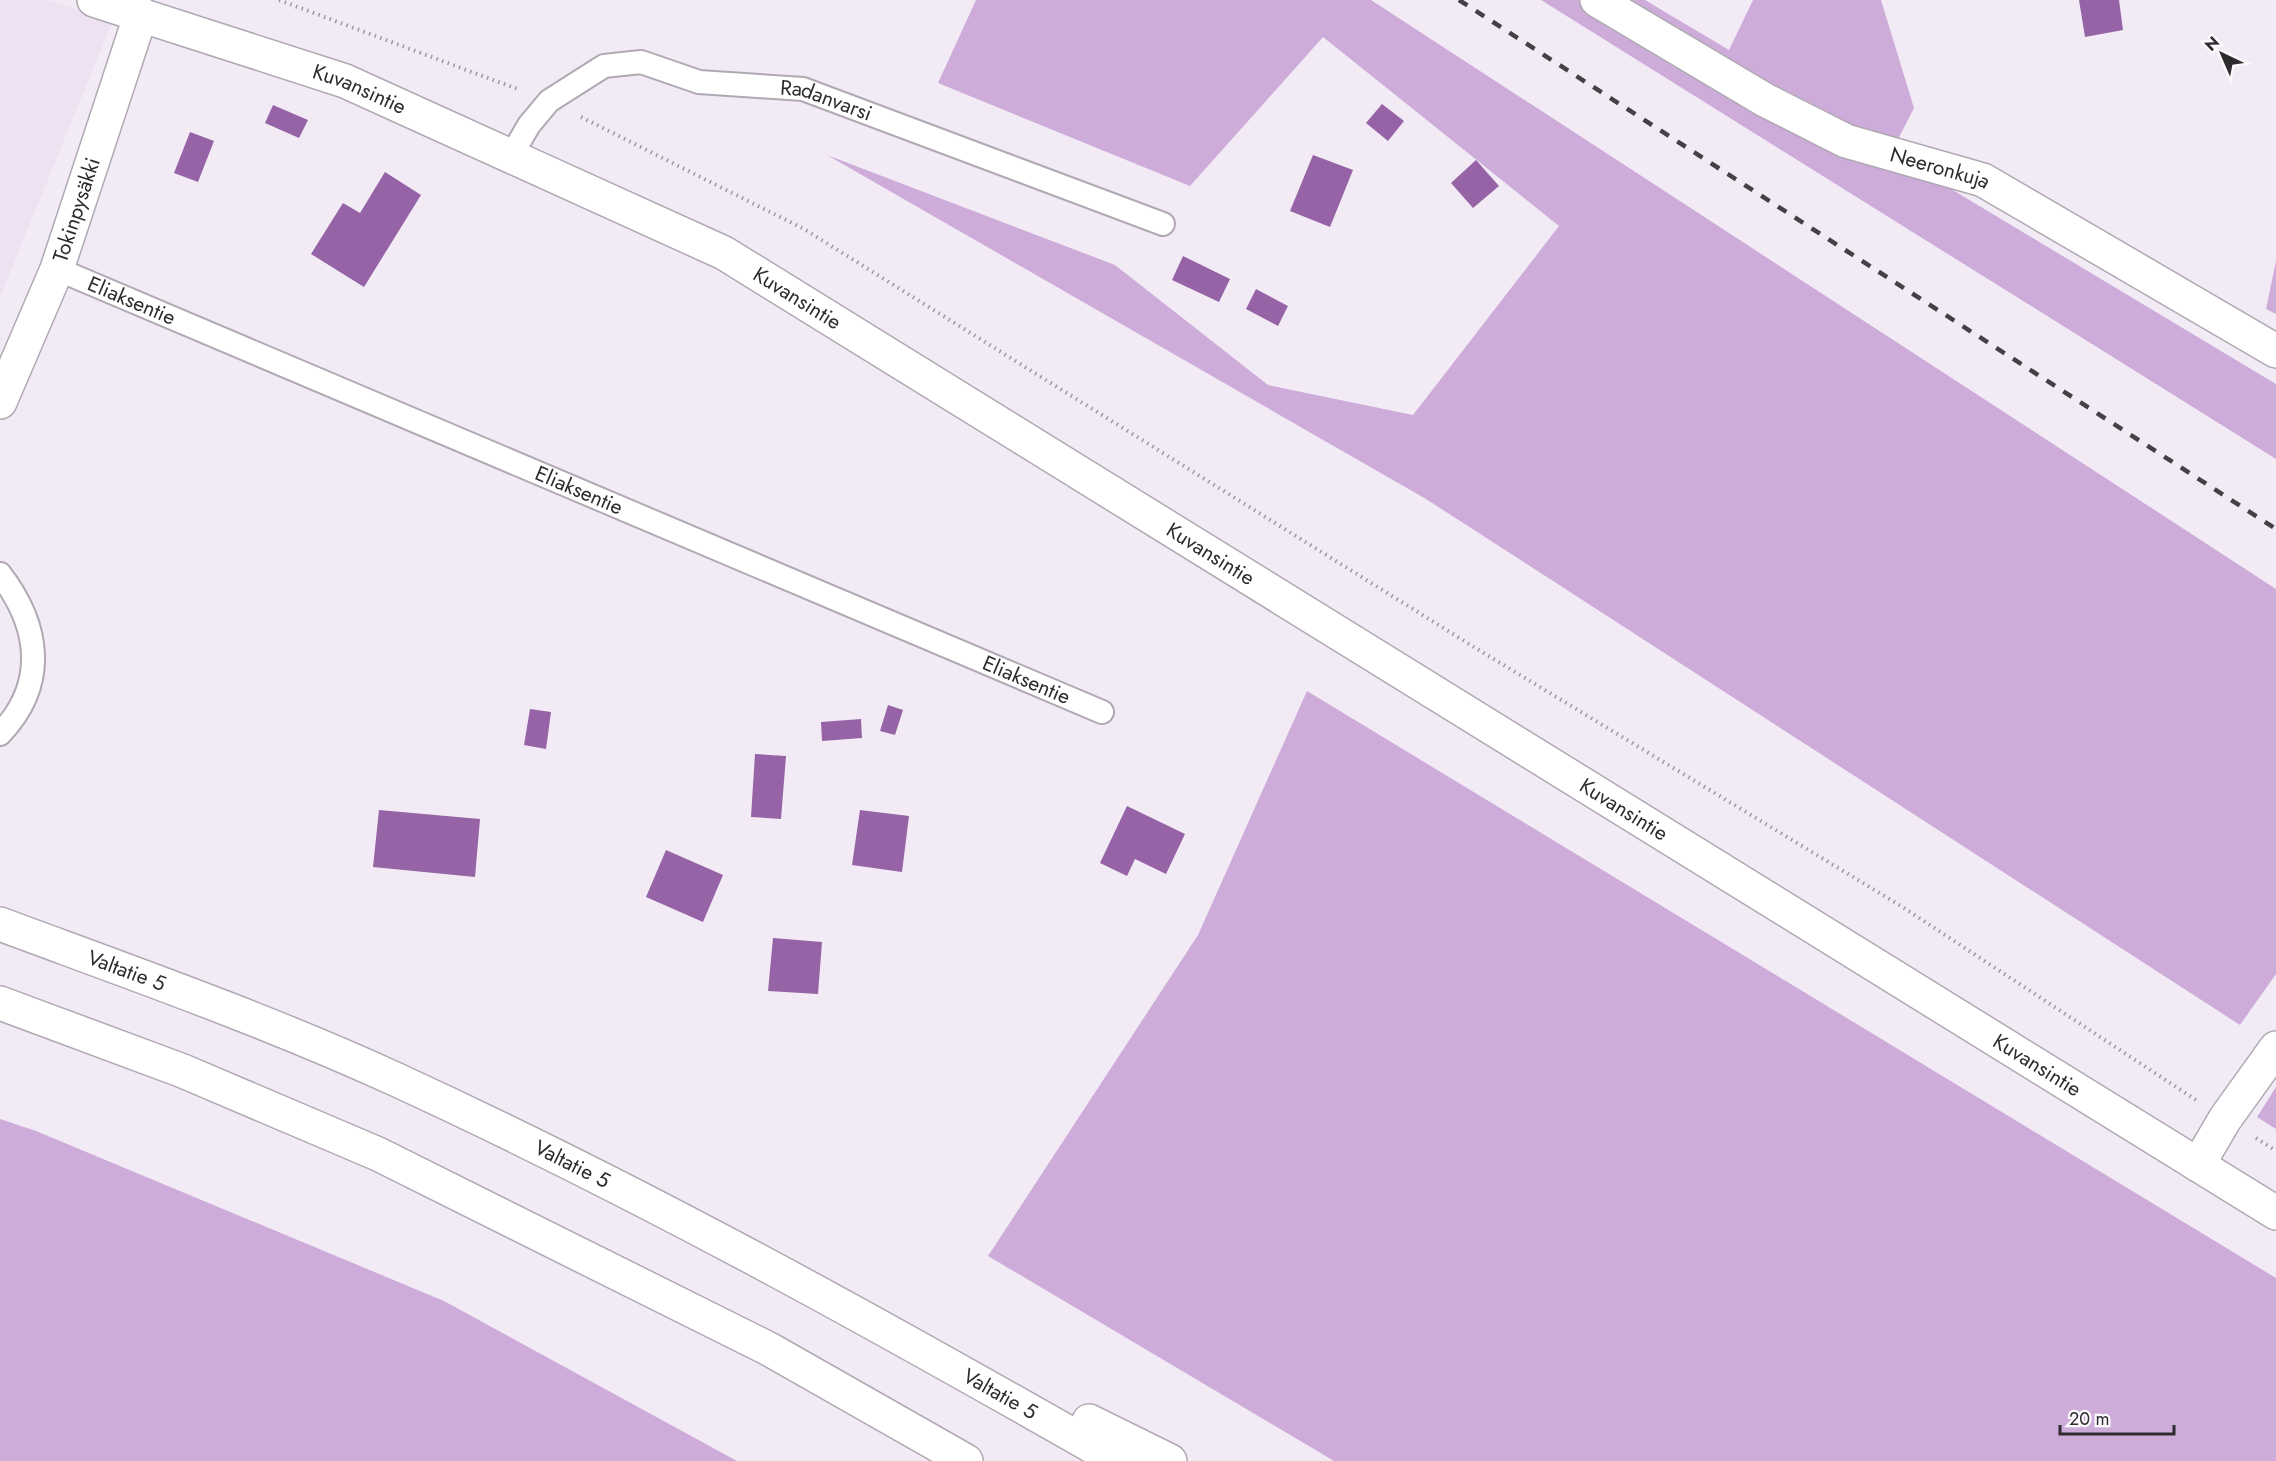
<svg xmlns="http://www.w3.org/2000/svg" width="2276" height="1461" viewBox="0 0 2276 1461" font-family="Jost,sans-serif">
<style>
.built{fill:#ede1f2}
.green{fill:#ceacda}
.building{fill:#9563a6}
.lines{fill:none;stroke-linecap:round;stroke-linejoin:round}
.lane-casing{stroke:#b0a9b3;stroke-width:26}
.street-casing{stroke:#b0a9b3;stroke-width:36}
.secondary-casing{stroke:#b0a9b3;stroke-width:36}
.highway-casing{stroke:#b0a9b3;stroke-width:36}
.path{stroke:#9e99a0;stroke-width:4;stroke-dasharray:1.5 4.5;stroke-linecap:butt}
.lane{stroke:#fff;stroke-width:22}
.street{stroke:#fff;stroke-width:33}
.secondary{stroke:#fff;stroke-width:33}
.highway{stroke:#fff;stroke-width:33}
.rail{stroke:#444045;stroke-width:4.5;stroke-dasharray:10 10;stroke-linecap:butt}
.labels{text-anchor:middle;stroke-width:4.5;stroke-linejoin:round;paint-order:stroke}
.street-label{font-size:21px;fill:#2e2b2f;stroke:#fdfafe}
</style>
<rect width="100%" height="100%" fill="#f2ebf5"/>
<path class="built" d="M0 0H45L113 20 0 297Z"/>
<g class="green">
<path d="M976 0H1371L2276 589V974L2240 1025 1426 499 827 155 1115 265 1268 385 1413 415 1559 226 1323 37 1190 186 938 83Z"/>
<path d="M1541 0H1645L1729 50 1753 0H1881L1914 108 1891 153 2276 384V459Z"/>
<path d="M2276 261V314L2266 309Z"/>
<path d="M1307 691 2276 1278V1461H1334L988 1256 1198 935Z"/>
<path d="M2276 1087V1129L2257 1117Z"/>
<path d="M0 1119 36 1131 444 1301 737 1461H0Z"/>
</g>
<g class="building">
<path d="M2079 0H2119L2123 30 2085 37Z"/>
<path d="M1382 104 1404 121 1388 141 1366 123Z"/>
<path d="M273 105 308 120 299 138 265 123Z"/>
<path d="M190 132 214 141 198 182 174 173Z"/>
<path d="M1313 155 1353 170 1330 227 1290 211Z"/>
<path d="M1476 160 1499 186 1473 208 1451 183Z"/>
<path d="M385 172 421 195 364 287 311 254 343 203 360 213Z"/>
<path d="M1183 256 1230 279 1219 302 1172 280Z"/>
<path d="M1256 289 1288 306 1278 326 1246 309Z"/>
<path d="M888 705 903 710 895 735 880 731Z"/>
<path d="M530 709 551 712 546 749 524 745Z"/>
<path d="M861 719 862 738 822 741 821 722Z"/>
<path d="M755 754 786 756 781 819 751 817Z"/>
<path d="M1127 806 1185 834 1166 874 1135 859 1127 876 1100 863Z"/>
<path d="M379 810 480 819 475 877 373 867Z"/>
<path d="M860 810 909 816 902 872 852 865Z"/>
<path d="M666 850 723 875 703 922 646 897Z"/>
<path d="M773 938 822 942 818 994 768 991Z"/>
</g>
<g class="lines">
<g class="lane-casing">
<g id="lane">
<path id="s1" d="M511 156 529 125 549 101 604 66 641 62 699 82 803 89 1163 224"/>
<path id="s2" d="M57 269 1102 712"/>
<path d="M0 574C40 626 48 684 0 734"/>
</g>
</g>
<g class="street-casing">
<g id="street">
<path id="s3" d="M1597 0 1765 100 1846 141 1983 180 2276 351"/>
<path id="s4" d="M0 402 57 269 141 14"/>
<path d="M2198 1165 2225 1119 2276 1048"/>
</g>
</g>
<g class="secondary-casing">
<g id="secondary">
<path id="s5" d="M94 0 345 81 724 253 2276 1213"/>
</g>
</g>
<g class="highway-casing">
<g id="highway">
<path id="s6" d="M0 924C132 973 266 1020 395 1079 645 1194 880 1325 1118 1461"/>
<path d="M0 1003 183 1071 378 1154 769 1349 966 1461"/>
<path d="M1089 1421 1170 1461"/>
</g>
</g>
<g class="path">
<path d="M279 0 520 90"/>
<path d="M581 117 804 229 1469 644 1901 906 2196 1100"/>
<path d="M2256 1138 2276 1151"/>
</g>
<use href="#lane" class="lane"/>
<use href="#street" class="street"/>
<use href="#secondary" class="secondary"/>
<use href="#highway" class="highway"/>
<path class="rail" d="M1459 0 2276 529"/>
</g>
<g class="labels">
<g class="street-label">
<text dy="7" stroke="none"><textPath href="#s5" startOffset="280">Kuvansintie</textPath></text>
<text dy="7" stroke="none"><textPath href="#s1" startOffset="360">Radanvarsi</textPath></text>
<text dy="7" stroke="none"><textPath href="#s3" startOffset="384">Neeronkuja</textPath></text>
<text dy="7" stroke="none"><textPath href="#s4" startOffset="207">Tokinpysäkki</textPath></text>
<text dy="7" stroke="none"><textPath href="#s5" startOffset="766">Kuvansintie</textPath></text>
<text dy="7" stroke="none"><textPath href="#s2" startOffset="81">Eliaksentie</textPath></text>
<text dy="7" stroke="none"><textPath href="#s2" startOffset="567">Eliaksentie</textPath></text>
<text dy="7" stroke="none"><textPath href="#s5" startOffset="1252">Kuvansintie</textPath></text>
<text dy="7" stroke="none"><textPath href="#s2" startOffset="1053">Eliaksentie</textPath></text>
<text dy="7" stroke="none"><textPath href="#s5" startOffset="1738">Kuvansintie</textPath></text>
<text dy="7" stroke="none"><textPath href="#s6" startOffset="135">Valtatie 5</textPath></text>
<text dy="7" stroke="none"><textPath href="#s5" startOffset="2224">Kuvansintie</textPath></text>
<text dy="7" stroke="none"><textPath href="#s6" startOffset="621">Valtatie 5</textPath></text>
<text dy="7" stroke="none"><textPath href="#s6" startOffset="1107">Valtatie 5</textPath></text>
</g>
</g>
<g transform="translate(2222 54) rotate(316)" stroke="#fdfafe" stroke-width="4.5" paint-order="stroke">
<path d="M0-4.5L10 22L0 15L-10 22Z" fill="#2e2b2f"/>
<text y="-9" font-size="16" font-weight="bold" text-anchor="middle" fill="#2e2b2f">N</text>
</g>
<path d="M2060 1425v9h114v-9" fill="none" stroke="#2e2b2f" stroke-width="3"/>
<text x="2069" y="1425" font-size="18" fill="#2e2b2f" stroke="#fdfafe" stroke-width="4.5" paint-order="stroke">20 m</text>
</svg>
